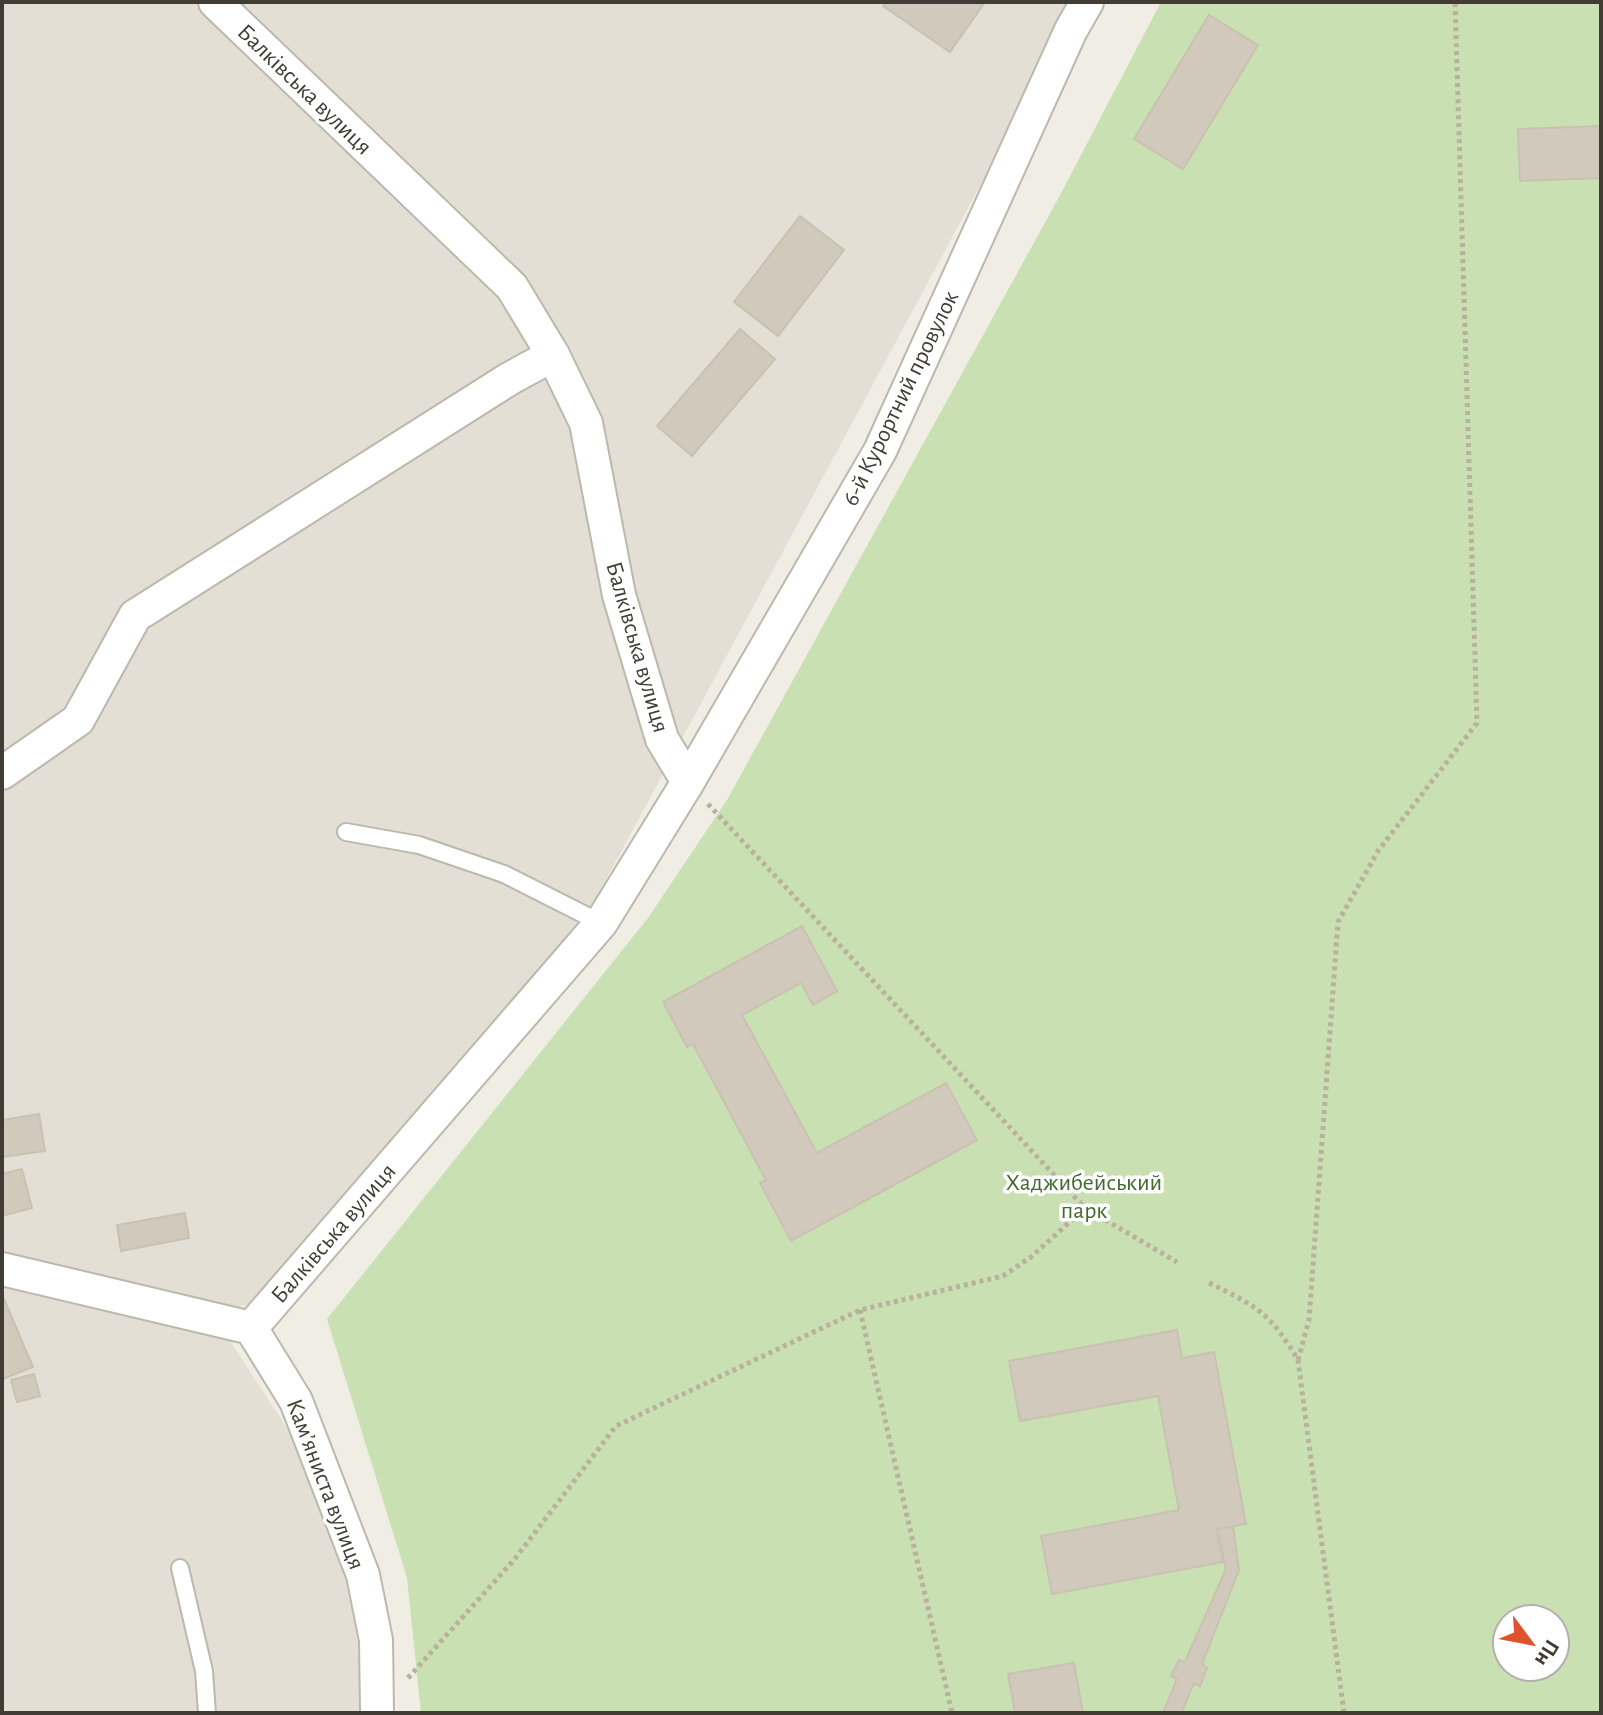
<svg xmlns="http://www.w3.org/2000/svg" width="1603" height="1715" viewBox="0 0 1603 1715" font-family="'Alegreya Sans',sans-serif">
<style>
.residential{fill:#e3dfd4}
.green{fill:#c8e0b2;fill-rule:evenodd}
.building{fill:#d0c9bc;stroke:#cac1b0;stroke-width:2}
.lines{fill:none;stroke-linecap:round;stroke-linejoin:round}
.lane-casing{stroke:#bdb8ac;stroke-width:20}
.street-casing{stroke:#bdb8ac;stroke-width:36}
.path{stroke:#bab19c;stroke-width:5;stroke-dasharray:4 4;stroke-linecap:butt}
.lane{stroke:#fff;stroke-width:16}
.street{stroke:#fff;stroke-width:32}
.labels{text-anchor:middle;stroke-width:7;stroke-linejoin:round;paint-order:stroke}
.street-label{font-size:24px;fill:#413d35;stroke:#fff}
.park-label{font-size:24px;fill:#436b30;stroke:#fff}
</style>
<rect width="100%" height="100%" fill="#f0ede5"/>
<g class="residential">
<path d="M2 2H1079L581 926 257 1301 234 1309 2 1256Z"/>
<path d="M2 1281 230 1341 290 1433 338 1541 364 1667 360 1713H2Z"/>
</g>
<path class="green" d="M1161 2H1601V1713H421L407 1578 327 1319 648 918 727 800 1058 199ZM1507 1619H1555V1667H1507Z"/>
<g class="building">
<path d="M886 2H985L950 52 883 6Z"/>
<path d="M1209 15 1258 45 1183 169 1134 139Z"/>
<path d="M1601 126V178L1520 181 1518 129Z"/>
<path d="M800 216 844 250 778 336 734 302Z"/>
<path d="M740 329 775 359 692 456 657 426Z"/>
<path d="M802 926 837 991 813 1005 801 983 742 1015 817 1153 946 1083 977 1140 791 1241 760 1183 766 1180 693 1044 687 1047 663 1002Z"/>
<path d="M39 1114 45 1151 2 1157V1120Z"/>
<path d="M22 1169 32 1208 2 1216V1174Z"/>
<path d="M185 1213 189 1238 121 1251 117 1225Z"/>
<path d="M4 1299 33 1367 3 1379 2 1300Z"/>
<path d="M1177 1330 1182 1358 1214 1352 1246 1524 1217 1529 1223 1562 1052 1594 1041 1536 1179 1510 1158 1396 1020 1421 1009 1361Z"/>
<path d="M34 1374 40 1396 17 1402 11 1380Z"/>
<path d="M1233 1527 1239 1570 1202 1664 1207 1668 1200 1686 1194 1683 1181 1713H1163L1177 1679 1171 1676 1179 1660 1185 1662 1226 1569 1217 1529Z"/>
<path d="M1074 1663 1083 1713H1015L1008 1674Z"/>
</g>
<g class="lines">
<g class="lane-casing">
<g id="lane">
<path d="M346 832 419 845 504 874 601 923"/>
<path d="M180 1568 204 1671 207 1713"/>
</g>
</g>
<g class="street-casing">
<g id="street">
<path d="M215 2 512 287 553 355 586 423 619 595 662 739 688 782 601 923 251 1328"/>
<path d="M2 773 78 720 135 616 509 379 553 355"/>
<path d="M688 782 880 451 1071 30 1087 2"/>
<path d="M2 1269 251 1328 296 1401 363 1575 376 1640 377 1713"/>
</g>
</g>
<g class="path">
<path d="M708 804 1085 1208 1177 1262"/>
<path d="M1209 1283C1257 1306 1270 1313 1298 1360L1344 1713"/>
<path d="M860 1310 952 1713"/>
<path d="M1298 1360 1309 1320 1338 922 1378 851 1477 723 1455 2"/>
<path d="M408 1678 514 1560 616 1426 860 1310 1003 1276 1031 1257 1085 1208"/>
</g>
<use href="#lane" class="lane"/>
<use href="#street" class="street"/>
</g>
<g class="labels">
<g class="street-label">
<text transform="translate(305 89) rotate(44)" y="8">Балківська вулиця</text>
<text transform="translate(900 398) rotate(-64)" y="8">6-й Курортний провулок</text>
<text transform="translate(638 647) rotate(74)" y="8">Балківська вулиця</text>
<text transform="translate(333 1233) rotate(-49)" y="8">Балківська вулиця</text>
<text transform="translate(326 1484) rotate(69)" y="8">Камʼяниста вулиця</text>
</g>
<g class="park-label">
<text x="1084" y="1190">Хаджибейський<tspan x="1084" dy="28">парк</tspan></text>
</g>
</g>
<rect width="1603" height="1715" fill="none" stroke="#413d35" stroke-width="8"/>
<g transform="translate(1531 1643) rotate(122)"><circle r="38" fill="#ffffff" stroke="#b3b1ae" stroke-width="2"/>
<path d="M0-6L14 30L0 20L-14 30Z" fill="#df522d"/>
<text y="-12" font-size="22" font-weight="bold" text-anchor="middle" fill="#413d35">Пн</text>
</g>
</svg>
